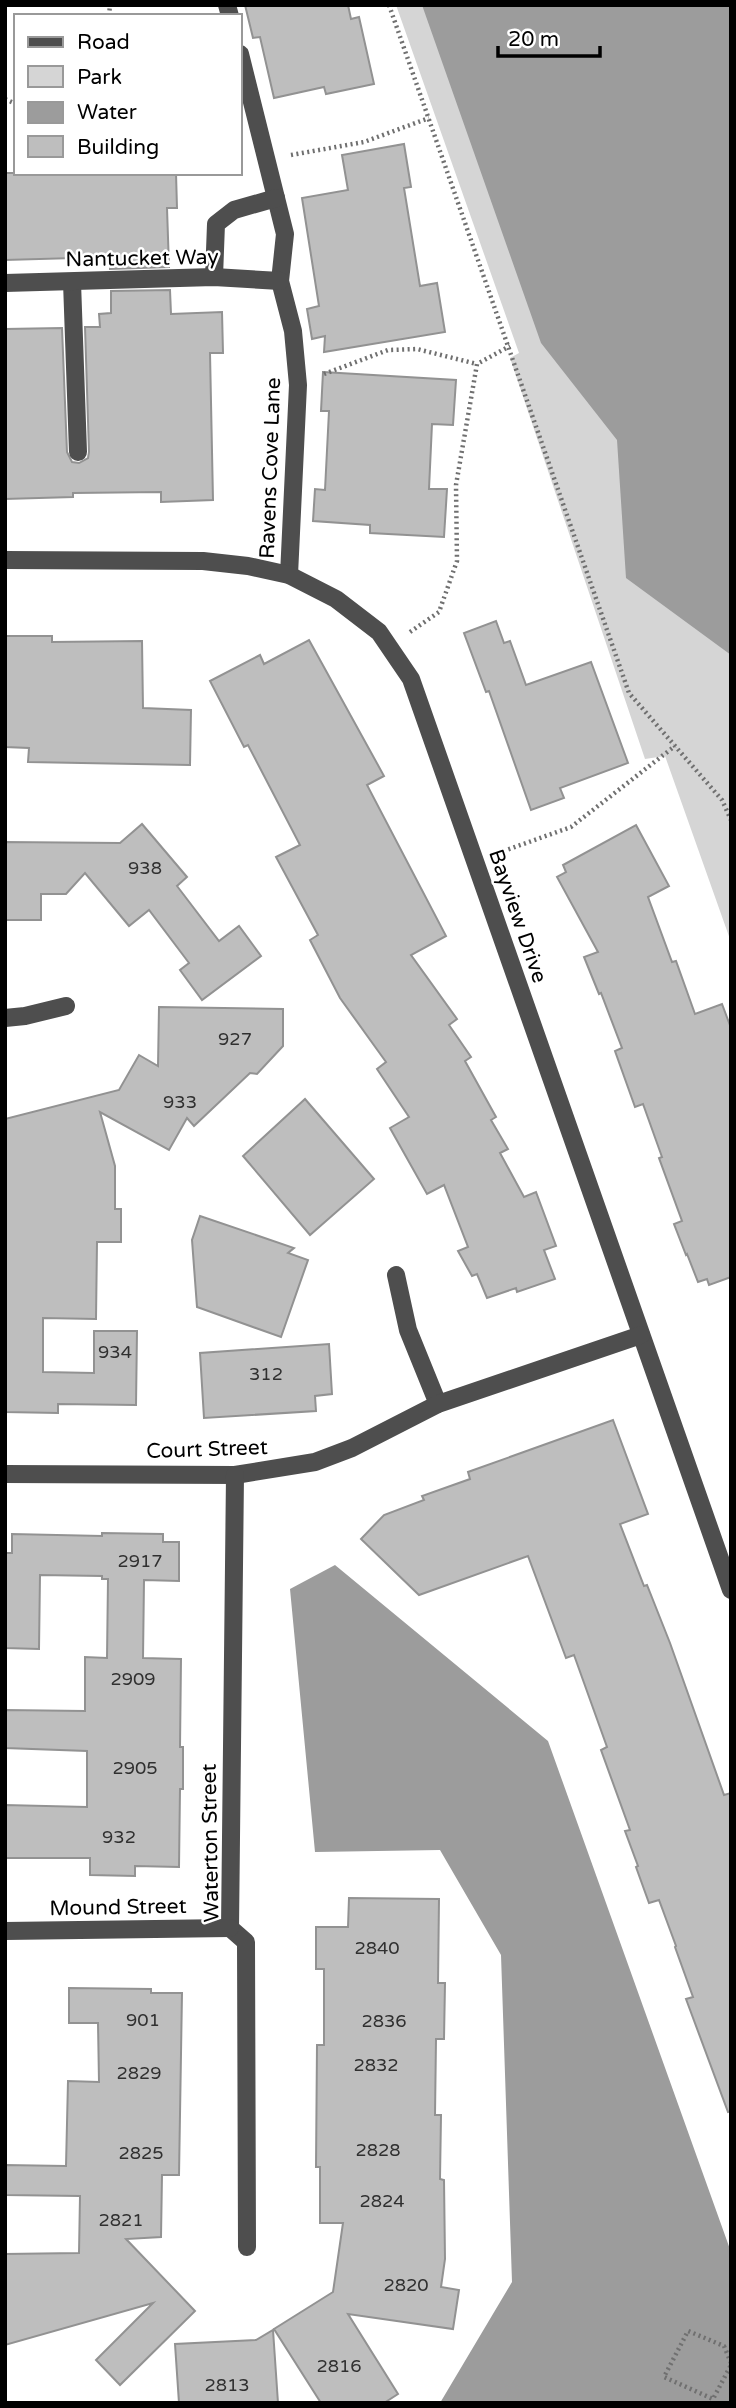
<svg xmlns="http://www.w3.org/2000/svg" width="736" height="2408" viewBox="0 0 736 2408" font-family="'Varela Round',sans-serif">
<style>
.green{fill:#d5d5d5}
.water{fill:#9c9c9c}
.building{fill:#bebebe;stroke:#929292;stroke-width:2}
.lines{fill:none;stroke-linecap:round;stroke-linejoin:round}
.path{stroke:#707070;stroke-width:4.5;stroke-dasharray:2 3.5;stroke-linecap:butt}
.minor{stroke:#4e4e4e;stroke-width:18}
.labels{text-anchor:middle;stroke-width:5;stroke-linejoin:round;paint-order:stroke}
.number-label{font-size:18px;fill:#303030}
.street-label{font-size:21px;fill:#000;stroke:#fff}
</style>
<rect width="100%" height="100%" fill="#fff"/>
<path class="green" d="M396 5H731V942L665 756 645 759 510 358 519 353Z"/>
<g class="water">
<path d="M422 5H731V655L626 578 617 440 541 343Z"/>
<path d="M335 1565 548 1741 731 2252V2403H440L512 2282 501 1955 440 1850 315 1852 290 1589Z"/>
</g>
<g class="building">
<path d="M245 5H348L351 19 359 17 374 84 326 94 324 87 274 98 260 37 253 38Z"/>
<path d="M404 144 411 187 404 188 420 286 437 283 445 332 324 352 325 336 312 339 307 309 319 306 302 198 348 190 342 155Z"/>
<path d="M5 173H176L177 208H167L169 267 110 269V257L5 260Z"/>
<path d="M170 290 171 314 222 312 223 353H210L213 500 161 502V492L73 493V497L5 499V329L62 328 67 452 72 462 79 463 88 458 89 452 85 327H100L99 314 111 313V291Z"/>
<path d="M323 372 456 380 453 425 432 424 429 489H447L444 537 370 533V525L313 521 315 489 325 490 329 411H321Z"/>
<path d="M496 621 504 643 510 641 526 685 591 662 628 763 560 788 564 798 531 810 489 691 486 692 464 633Z"/>
<path d="M5 636H52V642L142 641 143 708 191 710 190 765 28 762 29 748 5 747Z"/>
<path d="M309 640 384 776 367 785 446 936 411 955 457 1019 449 1025 471 1057 465 1061 496 1117 491 1120 508 1149 500 1153 524 1197 536 1192 556 1246 544 1250 555 1279 517 1292 516 1288 487 1298 477 1274 472 1276 458 1251 468 1247 444 1185 427 1194 390 1128 409 1117 377 1069 386 1062 340 998 310 940 318 935 276 857 300 845 248 745 244 747 210 681 260 655 264 664Z"/>
<path d="M142 824 187 877 177 886 219 941 239 926 261 956 202 1000 180 970 189 963 149 910 129 926 85 873 66 894H41V920H5V842L120 843Z"/>
<path d="M636 825 669 886 648 897 672 962 676 961 695 1014 722 1004 731 1028V1277L709 1285 707 1279 698 1282 687 1254 686 1255 674 1224 682 1221 659 1158 662 1157 643 1104 635 1107 615 1051 622 1048 601 993 599 994 584 957 598 952 557 877 566 872 563 865Z"/>
<path d="M159 1007 283 1009V1046L257 1074 250 1073 194 1126 187 1118 169 1150 100 1112 115 1166V1209H121V1242H97L96 1319 43 1318V1372L94 1373V1331H137L136 1405 58 1404V1413L5 1412V1119L119 1090 139 1055 158 1066Z"/>
<path d="M305 1099 374 1179 310 1235 243 1156Z"/>
<path d="M200 1216 294 1248 288 1253 308 1260 281 1337 197 1307 192 1240Z"/>
<path d="M329 1344 332 1394 315 1396 316 1411 204 1418 200 1353Z"/>
<path d="M613 1420 648 1514 620 1524 644 1586 647 1585 670 1643 724 1795 731 1793V2111L728 2112 686 1999 693 1997 675 1947 676 1946 659 1900 649 1903 636 1867 638 1866 625 1831 630 1830 601 1750 607 1747 574 1655 566 1658 528 1556 419 1595 361 1539 384 1515 424 1500 422 1496 470 1479 468 1472Z"/>
<path d="M102 1533 163 1534V1542H179V1581L144 1580 143 1658 181 1659 180 1747H183V1789H180L179 1867 135 1866V1876L90 1875V1858H5V1805L87 1807V1751L5 1748V1710L85 1711V1657L107 1658 108 1579H102V1576L40 1575 39 1649 5 1648V1553H12V1534L102 1536Z"/>
<path d="M349 1898 439 1899 438 1983H445L444 2039H436L435 2115H441L440 2179 444 2180 445 2259 441 2287 459 2290 453 2329 348 2314 398 2394 384 2403H321L274 2329 333 2292 343 2223H320V2167H316L317 2045H324V1969H316V1927H348Z"/>
<path d="M69 1988 151 1989V1993H182L179 2175H162L161 2237 126 2239 195 2311 120 2385 96 2360 153 2303 5 2345V2254L79 2253 80 2196 5 2195V2165L66 2166 68 2081 99 2082 98 2023H69Z"/>
<path d="M273 2330 278 2403H179L175 2344 256 2340Z"/>
</g>
<g class="lines">
<g class="path">
<path d="M389 5 629 693 722 800 731 820"/>
<path d="M109 16 110 5"/>
<path d="M5 99 16 104"/>
<path d="M291 155 364 142 429 118"/>
<path d="M324 374 388 350 417 349 477 364"/>
<path d="M410 632 439 612 457 561 456 485 477 364 510 346"/>
<path d="M498 853 571 827 675 746"/>
<path d="M731 2363 724 2346 688 2331 664 2377 713 2399 731 2365"/>
</g>
<g class="minor">
<path d="M227 5 230 16"/>
<path d="M240 54 285 234 280 281 293 331 298 385 289 575"/>
<path d="M214 277 216 224 234 210 276 198"/>
<path d="M72 282 78 452"/>
<path d="M5 283 214 277 280 281"/>
<path d="M5 560 203 561 248 566 289 575 336 599 379 632 411 679 731 1590"/>
<path d="M5 1018 25 1016 66 1006"/>
<path d="M396 1275 408 1330 438 1404"/>
<path d="M5 1474 235 1475 315 1462 352 1448 438 1404 641 1335"/>
<path d="M235 1475 230 1928 246 1942 247 2247"/>
<path d="M5 1931 230 1928"/>
</g>
</g>
<g class="labels">
<g class="number-label">
<text x="145" y="874">938</text>
<text x="235" y="1045">927</text>
<text x="180" y="1108">933</text>
<text x="115" y="1358">934</text>
<text x="266" y="1380">312</text>
<text x="140" y="1567">2917</text>
<text x="133" y="1685">2909</text>
<text x="135" y="1774">2905</text>
<text x="119" y="1843">932</text>
<text x="377" y="1954">2840</text>
<text x="143" y="2026">901</text>
<text x="384" y="2027">2836</text>
<text x="376" y="2071">2832</text>
<text x="139" y="2079">2829</text>
<text x="378" y="2156">2828</text>
<text x="141" y="2159">2825</text>
<text x="382" y="2207">2824</text>
<text x="121" y="2226">2821</text>
<text x="406" y="2291">2820</text>
<text x="339" y="2372">2816</text>
<text x="227" y="2391">2813</text>
</g>
<g class="street-label">
<text transform="translate(142 258) rotate(-1)" y="7">Nantucket Way</text>
<text transform="translate(270 468) rotate(-88)" y="7">Ravens Cove Lane</text>
<text transform="translate(518 916) rotate(71)" y="7">Bayview Drive</text>
<text transform="translate(207 1449) rotate(-2)" y="7">Court Street</text>
<text transform="translate(210 1843) rotate(-91)" y="7">Waterton Street</text>
<text transform="translate(118 1907) rotate(-1)" y="7">Mound Street</text>
</g>
</g>
<rect width="736" height="2408" fill="none" stroke="#000000" stroke-width="14"/>
<rect x="14" y="14" width="228" height="161" fill="#ffffff" stroke="#999999" stroke-width="2"/>
<rect x="28" y="37" width="35" height="10" fill="#4e4e4e" stroke="#999999" stroke-width="2"/>
<text x="77" y="49" font-size="21" fill="#000000">Road</text>
<rect x="28" y="66" width="35" height="21" fill="#d5d5d5" stroke="#999999" stroke-width="2"/>
<text x="77" y="84" font-size="21" fill="#000000">Park</text>
<rect x="28" y="102" width="35" height="21" fill="#9c9c9c" stroke="#999999" stroke-width="2"/>
<text x="77" y="119" font-size="21" fill="#000000">Water</text>
<rect x="28" y="136" width="35" height="21" fill="#bebebe" stroke="#999999" stroke-width="2"/>
<text x="77" y="154" font-size="21" fill="#000000">Building</text>
<path d="M498 46v10h102v-10" fill="none" stroke="#000000" stroke-width="3.5"/>
<text x="508" y="46" font-size="21" fill="#000000" stroke="#ffffff" stroke-width="5" paint-order="stroke">20 m</text>
</svg>
